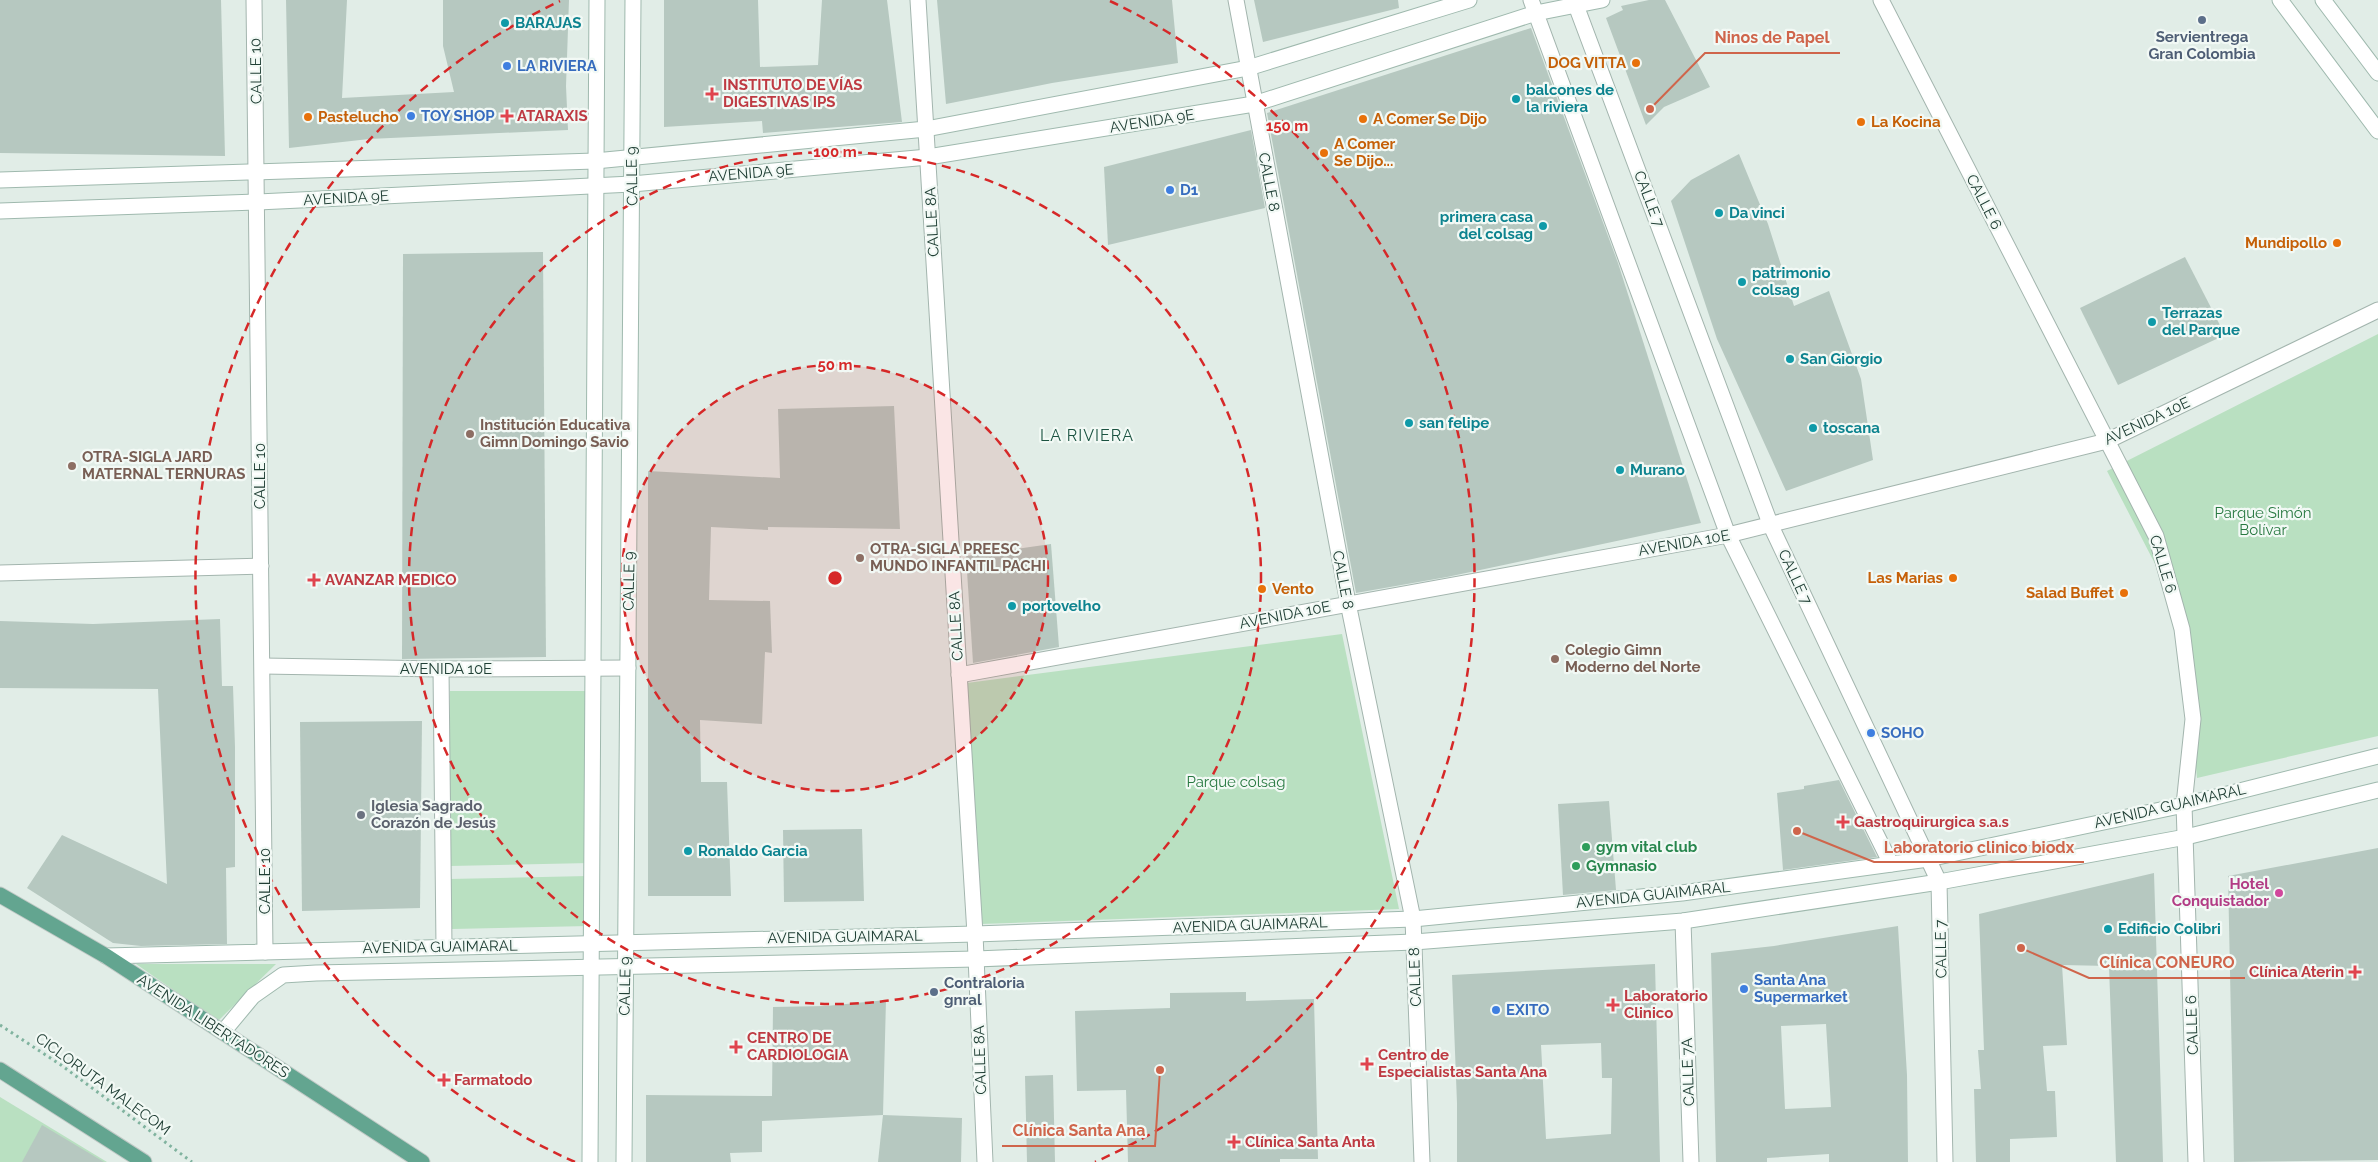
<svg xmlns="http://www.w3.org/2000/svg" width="2378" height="1162" viewBox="0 0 2378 1162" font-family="Raleway,sans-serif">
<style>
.green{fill:#b9e0c1}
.building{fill:#b6c8c0;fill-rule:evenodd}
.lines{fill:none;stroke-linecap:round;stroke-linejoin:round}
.street-casing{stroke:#a3b5ae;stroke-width:17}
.secondary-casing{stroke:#9fb9ae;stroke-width:17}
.primary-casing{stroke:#c1c9c6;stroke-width:17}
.path{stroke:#80b39f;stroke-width:3;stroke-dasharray:2.5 4;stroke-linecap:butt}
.street{stroke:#fff;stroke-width:15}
.secondary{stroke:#fff;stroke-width:15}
.primary{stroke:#63a590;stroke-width:15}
.ring{fill:none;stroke:#d62828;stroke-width:2.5;stroke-dasharray:9 6}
.service-dot{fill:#5c6f8a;stroke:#f2f9f5;stroke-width:2}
.culture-dot{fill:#0f9aa8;stroke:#f2f9f5;stroke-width:2}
.food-dot{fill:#e8710a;stroke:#f2f9f5;stroke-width:2}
.shop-dot{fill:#3f7fe0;stroke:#f2f9f5;stroke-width:2}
.health-dot{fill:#e0444e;stroke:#f2f9f5;stroke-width:2}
.education-dot{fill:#8d6e63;stroke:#f2f9f5;stroke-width:2}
.worship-dot{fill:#6b7280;stroke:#f2f9f5;stroke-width:2}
.leisure-dot{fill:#2e9e5b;stroke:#f2f9f5;stroke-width:2}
.hotel-dot{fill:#d1479c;stroke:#f2f9f5;stroke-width:2}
.labels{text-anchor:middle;stroke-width:4.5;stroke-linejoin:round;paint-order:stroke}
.culture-label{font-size:15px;font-weight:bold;fill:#0d838f;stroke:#f2f9f5;text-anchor:start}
.service-label{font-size:15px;font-weight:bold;fill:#4e5e75;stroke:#f2f9f5}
.food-label{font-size:15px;font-weight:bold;fill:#c56008;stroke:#f2f9f5;text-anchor:start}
.shop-label{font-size:15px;font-weight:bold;fill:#366cbe;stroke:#f2f9f5;text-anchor:start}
.street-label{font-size:15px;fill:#203f35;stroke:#f2f9f5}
.health-label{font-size:15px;font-weight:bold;fill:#be3a42;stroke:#f2f9f5;text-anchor:start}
.education-label{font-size:15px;font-weight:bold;fill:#785e54;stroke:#f2f9f5;text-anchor:start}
.park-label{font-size:15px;fill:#287941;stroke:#f2f9f5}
.worship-label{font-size:15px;font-weight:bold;fill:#5b616d;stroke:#f2f9f5;text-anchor:start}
.leisure-label{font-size:15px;font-weight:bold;fill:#27864d;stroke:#f2f9f5;text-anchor:start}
.hotel-label{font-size:15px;font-weight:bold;fill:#b23c85;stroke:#f2f9f5;text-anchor:end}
.neighbourhood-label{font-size:16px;letter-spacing:1px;fill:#1b5341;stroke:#f2f9f5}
.centre{fill:#d62828;stroke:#f2f9f5;stroke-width:2.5}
.ring-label{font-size:15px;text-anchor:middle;font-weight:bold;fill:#d62828;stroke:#f2f9f5;stroke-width:4.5;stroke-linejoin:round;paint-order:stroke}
.leader{fill:none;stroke:#cf654b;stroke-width:2}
.callout-dot{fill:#cf654b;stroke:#f2f9f5;stroke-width:2}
.callout-label{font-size:16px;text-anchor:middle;font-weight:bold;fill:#cf654b;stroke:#f2f9f5;stroke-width:4.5;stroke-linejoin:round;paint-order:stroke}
</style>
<rect width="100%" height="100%" fill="#e1ede7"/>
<g class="green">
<path d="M2378 334V736L2197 778 2182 616 2107 471Z"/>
<path d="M1342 634 1399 909 981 924 967 683Z"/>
<path d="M450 691H589L590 863 450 866Z"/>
<path d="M588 876 589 926 452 929 449 879Z"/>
<path d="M136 964H276L218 1021Z"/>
<path d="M0 1097 107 1162H0Z"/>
</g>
<g class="building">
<path d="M0 0H221L225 156 0 153Z"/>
<path d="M286 0H347L342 98 454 92 443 46V0H569L566 86 568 130 369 139 289 148Z"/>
<path d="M664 0H758L760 67 818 65 822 0H887L902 122 763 133 762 121 664 127Z"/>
<path d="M937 0H1172L1178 63 1052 83 946 104Z"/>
<path d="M1254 0H1398L1399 8 1263 42Z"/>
<path d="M1649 0H1665L1710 87 1664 107 1646 125 1606 18 1623 10 1621 6Z"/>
<path d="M1531 28 1618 263 1701 523 1447 577 1356 593 1267 113Z"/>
<path d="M1251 130 1265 208 1108 245 1104 167Z"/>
<path d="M1739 154 1768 224 1794 306 1829 291 1861 379 1873 460 1786 491 1717 339 1671 201 1691 180Z"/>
<path d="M543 252 546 657 402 659 403 254Z"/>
<path d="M2185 257 2225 335 2118 385 2080 308Z"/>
<path d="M894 406 900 529 768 527V530L711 527 709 600 770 601 772 653 765 652 762 724 700 720 701 782H727L731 896H648V471L780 478 778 409Z"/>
<path d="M1051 544 1059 647 973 663 966 556Z"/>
<path d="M220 619 222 686H233L235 747V867L226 868 227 944 141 946 113 943 27 888 62 835 167 884 158 689 0 688V621L93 624Z"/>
<path d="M422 721 420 908 302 911 300 722Z"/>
<path d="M1839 780 1877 857 1783 870 1777 793 1804 789V786Z"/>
<path d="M1609 801 1616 890 1563 895 1558 804Z"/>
<path d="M862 829 864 901 784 902 783 830Z"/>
<path d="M2378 848V1160L2234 1162 2228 876Z"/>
<path d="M2154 873 2163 1162H2116L2109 966 2062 965 2067 1045 2043 1046 2047 1091H2055L2057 1137 2010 1139V1162H1976L1974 1089H1981L1978 1050H1984L1979 914Z"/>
<path d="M1898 926 1907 1075 1908 1162H1829V1154L1767 1158V1162H1716L1711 953 1774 946ZM1826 1024 1831 1107 1785 1109 1781 1026Z"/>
<path d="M1655 964 1660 1162H1457V1103L1452 975ZM1601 1043 1602 1078H1612L1611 1134 1546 1139 1541 1045Z"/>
<path d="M1246 992V1001L1314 999 1318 1159H1280V1162H1128L1126 1090 1077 1091 1075 1011 1170 1008V993Z"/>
<path d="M886 1000 883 1115 762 1121V1152L730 1153 731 1162H646V1095L772 1096 773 1007 826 1006Z"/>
<path d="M1053 1075 1055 1162H1027L1025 1076Z"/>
<path d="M883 1115 962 1118 961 1162H878Z"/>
<path d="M42 1125 104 1162H22Z"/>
</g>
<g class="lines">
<g class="street-casing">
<g id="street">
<path d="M254 0 265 952"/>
<path d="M918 0 975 934 985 1162"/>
<path d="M1236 0 1348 603 1413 919 1422 1162"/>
<path d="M1531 0 1728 535 1891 864"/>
<path d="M1574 0 1771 526 1939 882 1945 1162"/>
<path d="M1881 0 2156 536 2182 629 2193 719 2184 805 2196 1162"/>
<path d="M0 573 261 566"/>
<path d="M263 666 441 669 628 668"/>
<path d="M441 669 444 947"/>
<path d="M959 675 1728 535 2107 441 2378 310"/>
<path d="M1683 921 1691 1162"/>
</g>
</g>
<g class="secondary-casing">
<g id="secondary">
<path d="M2280 0 2378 131"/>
<path d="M2323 0 2378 73"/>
<path d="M0 180 595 161 926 129 1248 68 1469 0"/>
<path d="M0 211 258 202 632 184 928 157 1254 104 1536 13 1602 0"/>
<path d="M106 956 975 934 1413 919 1682 893 1928 859 2184 805 2378 756"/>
<path d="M223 1032 253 996 283 975 316 973 976 959 1414 942 1683 921 1939 882 2186 837 2378 790"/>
<path d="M590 1162 597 0"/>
<path d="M624 1162 633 0"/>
</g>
</g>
<g class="primary-casing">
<g id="primary">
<path d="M0 895 106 956 422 1162"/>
<path d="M0 1070 144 1162"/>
</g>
</g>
<path class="path" d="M0 1025 61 1065 192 1162"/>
<use href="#street" class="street"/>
<use href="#secondary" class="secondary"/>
<use href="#primary" class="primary"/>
</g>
<circle cx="835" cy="578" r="213" fill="#d62828" fill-opacity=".12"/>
<g class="ring">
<circle cx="835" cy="578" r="213"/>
<circle cx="835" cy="578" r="426"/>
<path d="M575 1162A639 639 0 0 1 560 1M1110 1A639 639 0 0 1 1095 1162"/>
</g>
<g class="service-dot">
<circle cx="2202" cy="20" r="5"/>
<circle cx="934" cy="992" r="5"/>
</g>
<g class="culture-dot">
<circle cx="505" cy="23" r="5"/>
<circle cx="1516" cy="99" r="5"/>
<circle cx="1719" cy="213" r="5"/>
<circle cx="1543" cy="226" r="5"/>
<circle cx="1742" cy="282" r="5"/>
<circle cx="2152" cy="322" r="5"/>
<circle cx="1790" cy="359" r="5"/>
<circle cx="1409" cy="423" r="5"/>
<circle cx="1813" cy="428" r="5"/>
<circle cx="1620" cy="470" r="5"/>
<circle cx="1012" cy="606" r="5"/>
<circle cx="688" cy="851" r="5"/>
<circle cx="2108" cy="929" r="5"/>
</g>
<g class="food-dot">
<circle cx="1636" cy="63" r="5"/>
<circle cx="308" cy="117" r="5"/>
<circle cx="1363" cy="119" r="5"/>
<circle cx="1861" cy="122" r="5"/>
<circle cx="1324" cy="153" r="5"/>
<circle cx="2337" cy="243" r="5"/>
<circle cx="1953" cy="578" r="5"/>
<circle cx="1262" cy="589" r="5"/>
<circle cx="2124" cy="593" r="5"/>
</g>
<g class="shop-dot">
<circle cx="507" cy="66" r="5"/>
<circle cx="411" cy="116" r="5"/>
<circle cx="1170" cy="190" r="5"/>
<circle cx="1871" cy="733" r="5"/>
<circle cx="1744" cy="989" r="5"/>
<circle cx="1496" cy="1010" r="5"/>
</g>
<g class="health-dot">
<path d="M709.5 86.5h5v5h5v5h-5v5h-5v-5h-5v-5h5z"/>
<path d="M504.5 108.5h5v5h5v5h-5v5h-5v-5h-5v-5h5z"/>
<path d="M311.5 572.5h5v5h5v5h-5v5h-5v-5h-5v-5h5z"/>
<path d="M1840.5 814.5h5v5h5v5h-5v5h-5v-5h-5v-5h5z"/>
<path d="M2352.5 964.5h5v5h5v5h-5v5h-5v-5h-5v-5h5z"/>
<path d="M1610.5 997.5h5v5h5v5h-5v5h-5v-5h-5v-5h5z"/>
<path d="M733.5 1039.5h5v5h5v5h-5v5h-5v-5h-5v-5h5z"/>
<path d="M1364.5 1056.5h5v5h5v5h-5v5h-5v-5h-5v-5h5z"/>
<path d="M441.5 1072.5h5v5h5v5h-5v5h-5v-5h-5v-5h5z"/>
<path d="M1231.5 1134.5h5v5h5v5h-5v5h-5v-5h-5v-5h5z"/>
</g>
<g class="education-dot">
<circle cx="470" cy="434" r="5"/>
<circle cx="72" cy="466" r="5"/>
<circle cx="860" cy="558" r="5"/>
<circle cx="1555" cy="659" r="5"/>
</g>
<circle class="worship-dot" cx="361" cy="815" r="5"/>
<g class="leisure-dot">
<circle cx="1586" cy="847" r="5"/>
<circle cx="1576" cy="866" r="5"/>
</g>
<circle class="hotel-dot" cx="2279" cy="893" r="5"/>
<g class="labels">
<g class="culture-label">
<text x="515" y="28">BARAJAS</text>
<text x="1526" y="95">balcones de<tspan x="1526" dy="17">la riviera</tspan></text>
<text x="1729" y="218">Da vinci</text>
<text x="1533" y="222" text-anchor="end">primera casa<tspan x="1533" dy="17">del colsag</tspan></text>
<text x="1752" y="278">patrimonio<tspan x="1752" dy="17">colsag</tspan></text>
<text x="2162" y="318">Terrazas<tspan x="2162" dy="17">del Parque</tspan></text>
<text x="1800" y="364">San Giorgio</text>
<text x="1419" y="428">san felipe</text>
<text x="1823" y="433">toscana</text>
<text x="1630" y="475">Murano</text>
<text x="1022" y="611">portovelho</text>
<text x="698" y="856">Ronaldo Garcia</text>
<text x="2118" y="934">Edificio Colibri</text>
</g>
<g class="service-label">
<text x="2202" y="42">Servientrega<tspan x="2202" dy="17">Gran Colombia</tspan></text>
<text x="944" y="988" text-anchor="start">Contraloria<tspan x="944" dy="17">gnral</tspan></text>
</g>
<g class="food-label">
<text x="1626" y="68" text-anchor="end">DOG VITTA</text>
<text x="318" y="122">Pastelucho</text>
<text x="1373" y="124">A Comer Se Dijo</text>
<text x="1871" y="127">La Kocina</text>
<text x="1334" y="149">A Comer<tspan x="1334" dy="17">Se Dijo...</tspan></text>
<text x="2327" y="248" text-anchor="end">Mundipollo</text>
<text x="1943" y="583" text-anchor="end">Las Marias</text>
<text x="1272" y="594">Vento</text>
<text x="2114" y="598" text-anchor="end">Salad Buffet</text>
</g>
<g class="shop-label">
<text x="517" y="71">LA RIVIERA</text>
<text x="421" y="121">TOY SHOP</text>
<text x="1180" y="195">D1</text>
<text x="1881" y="738">SOHO</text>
<text x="1754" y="985">Santa Ana<tspan x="1754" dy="17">Supermarket</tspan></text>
<text x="1506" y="1015">EXITO</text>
</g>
<g class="street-label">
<text transform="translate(256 71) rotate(-91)" y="5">CALLE 10</text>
<text transform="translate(1152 121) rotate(-9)" y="5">AVENIDA 9E</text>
<text transform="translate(751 173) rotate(-5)" y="5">AVENIDA 9E</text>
<text transform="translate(632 176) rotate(-91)" y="5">CALLE 9</text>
<text transform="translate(1269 182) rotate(79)" y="5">CALLE 8</text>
<text transform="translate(346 198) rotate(-3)" y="5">AVENIDA 9E</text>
<text transform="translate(1649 199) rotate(69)" y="5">CALLE 7</text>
<text transform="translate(1984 202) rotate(63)" y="5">CALLE 6</text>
<text transform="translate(932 222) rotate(-93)" y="5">CALLE 8A</text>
<text transform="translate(2147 421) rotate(-25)" y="5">AVENIDA 10E</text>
<text transform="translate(260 476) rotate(-90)" y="5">CALLE 10</text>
<text transform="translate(1684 543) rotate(-10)" y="5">AVENIDA 10E</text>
<text transform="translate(2163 564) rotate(73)" y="5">CALLE 6</text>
<text transform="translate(1795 577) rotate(65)" y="5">CALLE 7</text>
<text transform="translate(1343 580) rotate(79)" y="5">CALLE 8</text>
<text transform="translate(629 581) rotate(-89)" y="5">CALLE 9</text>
<text transform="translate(1285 615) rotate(-11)" y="5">AVENIDA 10E</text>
<text transform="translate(956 626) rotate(-93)" y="5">CALLE 8A</text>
<text x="446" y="674">AVENIDA 10E</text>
<text transform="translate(2170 806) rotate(-13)" y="5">AVENIDA GUAIMARAL</text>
<text transform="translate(265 881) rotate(-90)" y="5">CALLE 10</text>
<text transform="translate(1653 895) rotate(-6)" y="5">AVENIDA GUAIMARAL</text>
<text transform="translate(1250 925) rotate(-2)" y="5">AVENIDA GUAIMARAL</text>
<text transform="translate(845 937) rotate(-1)" y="5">AVENIDA GUAIMARAL</text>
<text transform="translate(440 947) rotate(-1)" y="5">AVENIDA GUAIMARAL</text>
<text transform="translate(1941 949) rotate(-91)" y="5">CALLE 7</text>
<text transform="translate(1415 977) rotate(-92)" y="5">CALLE 8</text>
<text transform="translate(625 986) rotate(-89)" y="5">CALLE 9</text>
<text transform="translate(2192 1025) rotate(-92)" y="5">CALLE 6</text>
<text transform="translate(213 1026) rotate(33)" y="5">AVENIDA LIBERTADORES</text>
<text transform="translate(980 1060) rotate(-92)" y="5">CALLE 8A</text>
<text transform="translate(1688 1072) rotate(-92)" y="5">CALLE 7A</text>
<text transform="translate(103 1084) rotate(36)" y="5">CICLORUTA MALECOM</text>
</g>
<g class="health-label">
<text x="723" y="90">INSTITUTO DE VÍAS<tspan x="723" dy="17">DIGESTIVAS IPS</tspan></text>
<text x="517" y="121">ATARAXIS</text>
<text x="325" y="585">AVANZAR MEDICO</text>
<text x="1854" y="827">Gastroquirurgica s.a.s</text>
<text x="2344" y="977" text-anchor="end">Clínica Aterin</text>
<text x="1624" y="1001">Laboratorio<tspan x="1624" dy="17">Clinico</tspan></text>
<text x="747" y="1043">CENTRO DE<tspan x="747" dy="17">CARDIOLOGIA</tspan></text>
<text x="1378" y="1060">Centro de<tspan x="1378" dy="17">Especialistas Santa Ana</tspan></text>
<text x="454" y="1085">Farmatodo</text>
<text x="1245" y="1147">Clínica Santa Anta</text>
</g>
<g class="education-label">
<text x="480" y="430">Institución Educativa<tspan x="480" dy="17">Gimn Domingo Savio</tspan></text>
<text x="82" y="462">OTRA-SIGLA JARD<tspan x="82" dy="17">MATERNAL TERNURAS</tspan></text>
<text x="870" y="554">OTRA-SIGLA PREESC<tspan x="870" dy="17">MUNDO INFANTIL PACHI</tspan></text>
<text x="1565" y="655">Colegio Gimn<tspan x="1565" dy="17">Moderno del Norte</tspan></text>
</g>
<g class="park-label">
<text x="2263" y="518">Parque Simón<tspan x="2263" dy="17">Bolívar</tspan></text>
<text x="1236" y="787">Parque colsag</text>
</g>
<g class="worship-label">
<text x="371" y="811">Iglesia Sagrado<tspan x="371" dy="17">Corazón de Jesús</tspan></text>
</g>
<g class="leisure-label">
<text x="1596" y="852">gym vital club</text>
<text x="1586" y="871">Gymnasio</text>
</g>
<g class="hotel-label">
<text x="2269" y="889">Hotel<tspan x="2269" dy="17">Conquistador</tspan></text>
</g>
<g class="neighbourhood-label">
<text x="1087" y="441">LA RIVIERA</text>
</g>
</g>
<circle cx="835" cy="578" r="8" class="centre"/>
<g class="ring-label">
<text x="1287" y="131">150 m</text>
<text x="835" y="157">100 m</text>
<text x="835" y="370">50 m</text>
</g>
<path class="leader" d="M1650 109L1705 53H1840M1797 831L1874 862H2084M2021 948L2089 978H2245M1160 1070L1155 1146H1002"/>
<g class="callout-dot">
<circle cx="1650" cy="109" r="5"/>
<circle cx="1797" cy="831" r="5"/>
<circle cx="2021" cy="948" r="5"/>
<circle cx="1160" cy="1070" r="5"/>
</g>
<g class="callout-label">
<text x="1772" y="43">Ninos de Papel</text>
<text x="1979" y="853">Laboratorio clinico biodx</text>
<text x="2167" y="968">Clínica CONEURO</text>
<text x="1079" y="1136">Clínica Santa Ana</text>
</g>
</svg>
